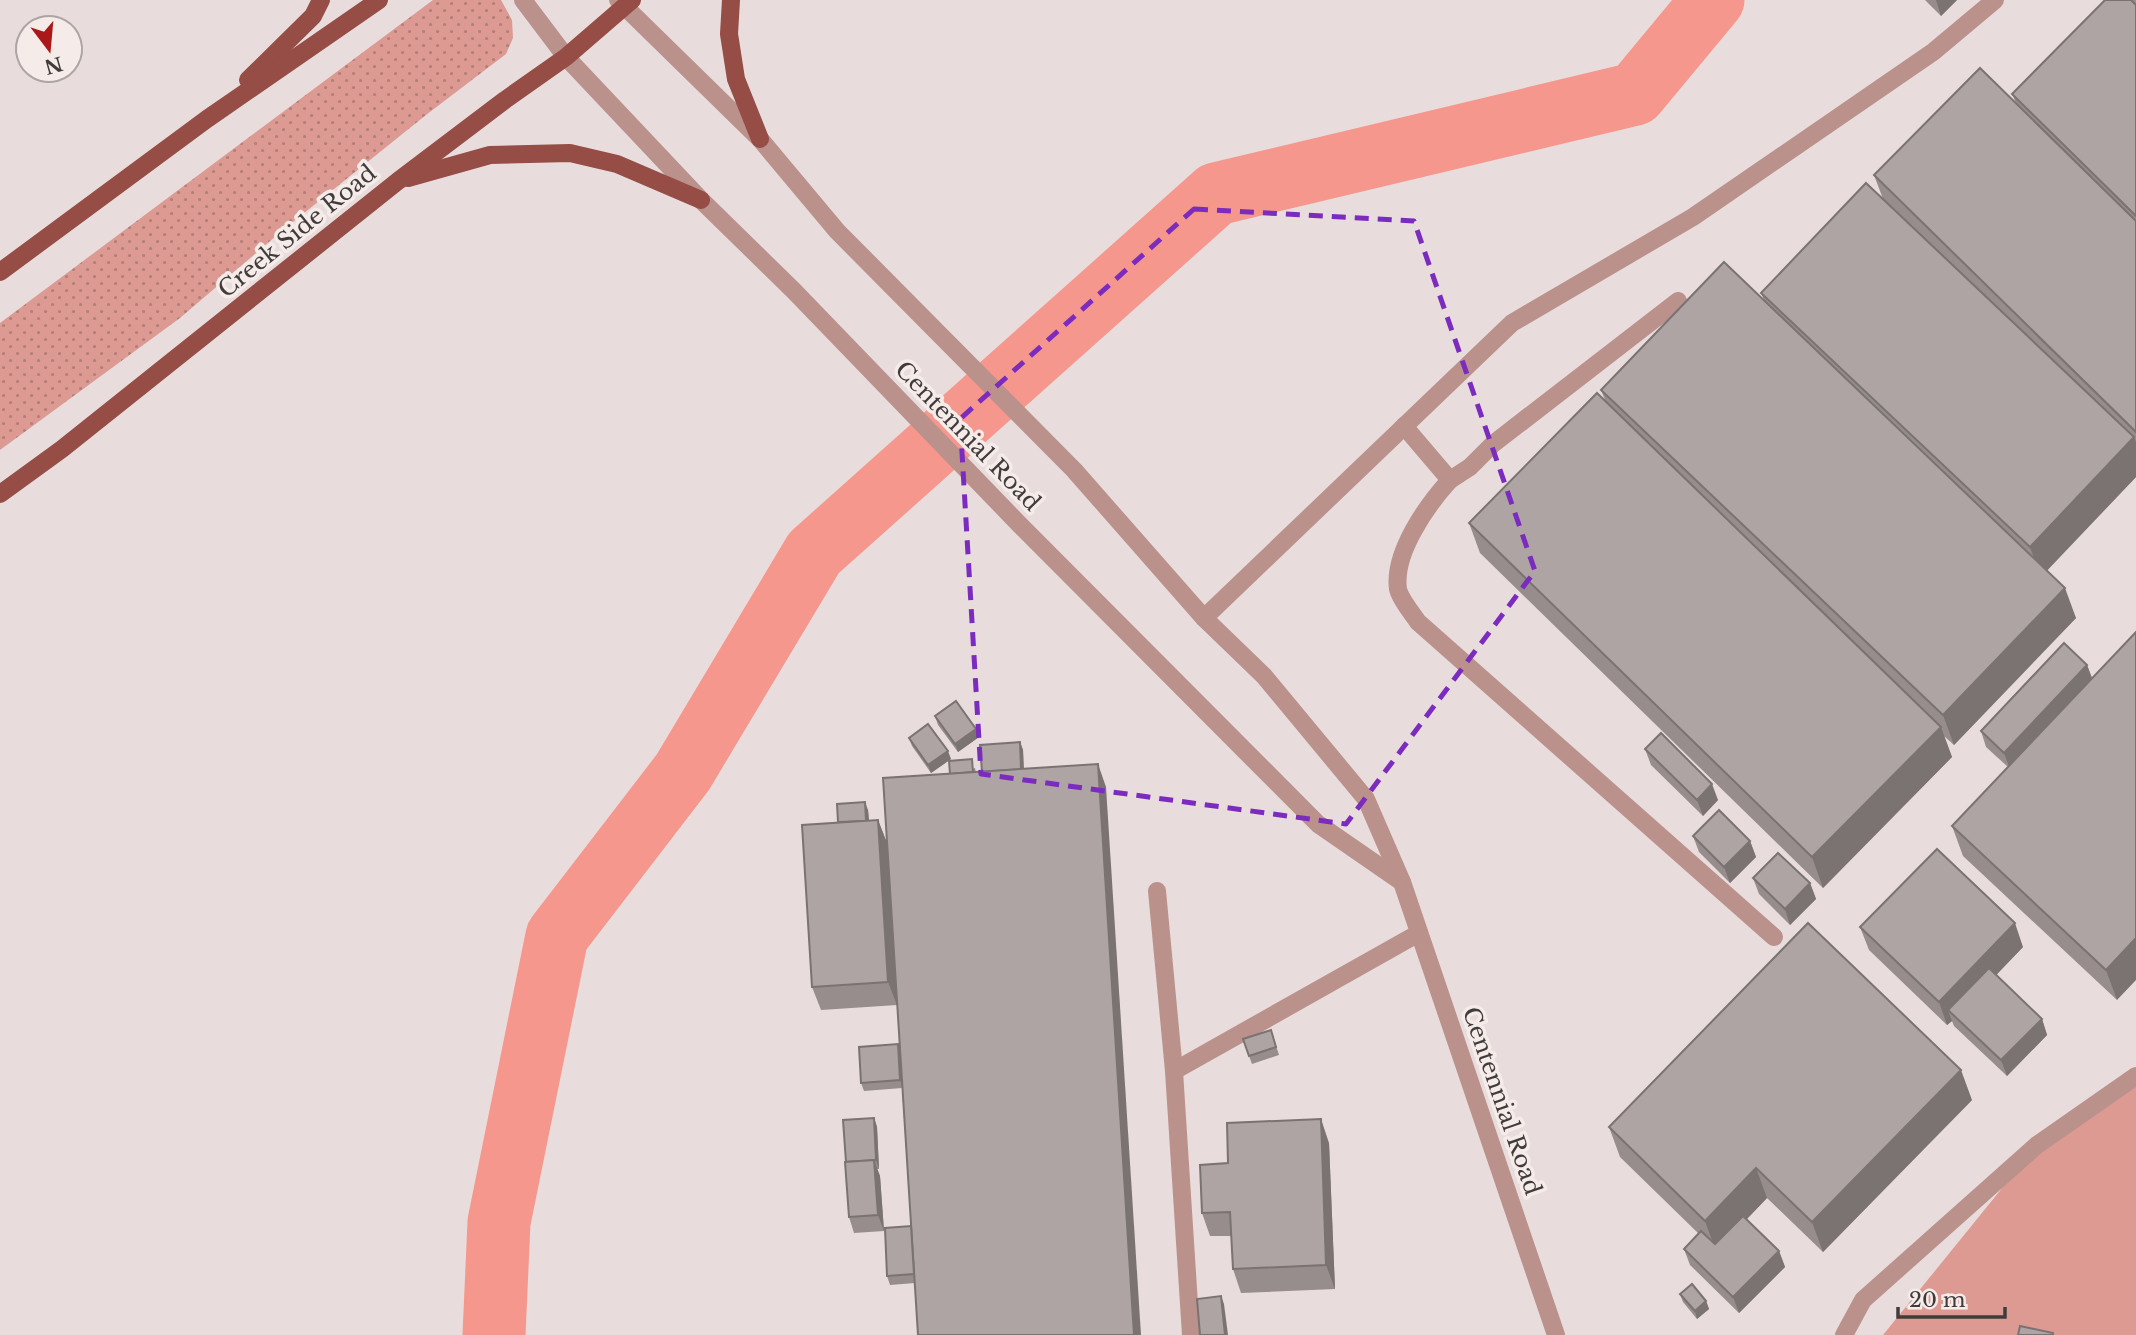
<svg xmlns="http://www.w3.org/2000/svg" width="2136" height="1335" viewBox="0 0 2136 1335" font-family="'Libre Baskerville',serif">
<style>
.grass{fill:url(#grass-dots)}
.green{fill:#dc9a92}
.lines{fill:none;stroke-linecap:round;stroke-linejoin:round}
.river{stroke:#f5978d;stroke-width:63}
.minor{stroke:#bb918c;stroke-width:18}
.major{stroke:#954d46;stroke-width:18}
.wall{fill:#968d8c}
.shaded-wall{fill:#7a7372}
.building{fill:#aea4a3;stroke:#7a7372;stroke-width:2}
.marked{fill:none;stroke:#7b2cbf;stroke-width:5;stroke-dasharray:14 9;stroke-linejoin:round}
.labels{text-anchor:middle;stroke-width:7;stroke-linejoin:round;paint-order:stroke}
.street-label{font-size:23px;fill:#403c3b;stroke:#f5ebe9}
</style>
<defs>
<pattern id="grass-dots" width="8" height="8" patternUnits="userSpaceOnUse" patternTransform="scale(1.75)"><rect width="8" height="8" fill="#dc9a92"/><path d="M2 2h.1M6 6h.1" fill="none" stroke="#b47f78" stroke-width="1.8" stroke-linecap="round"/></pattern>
</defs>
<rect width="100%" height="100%" fill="#e8dddc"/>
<path class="grass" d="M433 0H501L512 20 513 38 506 54 426 115 283 230 180 318 0 450V323Z"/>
<path class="green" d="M2136 1076V1335H1883L2037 1145Z"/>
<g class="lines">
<path class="river" d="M494 1335 499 1222 557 936 683 772 814 553 1216 194 1635 94 1713 0"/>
<g class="minor">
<path d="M523 0 566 57 701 200 794 291 1019 524 1318 824 1402 882"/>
<path d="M618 0 760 139 837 231 1074 470 1204 618 1264 676 1366 799 1402 882 1556 1335"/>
<path d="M1404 426 1450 480 1470 467 1493 444 1678 301"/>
<path d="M1450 480C1427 505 1393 553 1398 589 1400 599 1412 613 1418 622L1774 937"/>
<path d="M1204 618 1512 323 1693 217 1933 52 1995 0"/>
<path d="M1157 891 1174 1071 1191 1335"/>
<path d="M1174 1071 1419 933"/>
<path d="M1844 1335 1863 1300 2037 1145 2136 1076"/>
</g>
<g class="major">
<path d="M731 0 729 34 736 79 760 139"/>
<path d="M248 80 313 16 321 0"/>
<path d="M408 178 490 155 570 153 617 164 701 200"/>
<path d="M0 272 207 119 379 0"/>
<path d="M0 494 62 449 398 181 505 100 566 57 632 0"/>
</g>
</g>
<g class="wall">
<path d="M1925 0H1957L1941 16Z"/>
<path d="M2105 0H2136V477L2047 570 2076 618 1954 745 1944 736 1952 757 1823 888 1480 553 1469 523 1605 400 1601 390 1764 300 1761 293 1883 199 1874 175 2016 103 2012 94Z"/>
<path d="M2087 665 2092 678 2117 1000 1963 856 1952 826 2008 767 1986 747 1981 731Z"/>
<path d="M935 716 976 729 979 737 958 752 938 725Z"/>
<path d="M909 738 951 759 931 773 912 746Z"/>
<path d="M1020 742 1023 750 1024 769 1106 787 915 1283 890 1285 887 1276 911 1226 902 1088 864 1091 861 1083 900 1051 950 774 975 768 976 772H982Z"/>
<path d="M1645 749 1718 800 1703 816 1651 765Z"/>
<path d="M868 810 869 820H878L887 843 897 1005 821 1010 812 987 838 822Z"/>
<path d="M1693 836 1750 841 1756 857 1730 883 1699 852Z"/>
<path d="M1753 878 1810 883 1816 899 1790 925 1759 894Z"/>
<path d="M1860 927 2023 947 1996 975 2042 1019 2047 1035 2007 1076 1954 1026 1952 1021 1947 1025 1869 950Z"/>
<path d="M1271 1030 1279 1055 1252 1064 1243 1039Z"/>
<path d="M1972 1100 1823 1252 1767 1198 1747 1219 1779 1251 1785 1267 1739 1313 1690 1265 1684 1249 1699 1234 1620 1157 1609 1127Z"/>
<path d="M874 1118 877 1127 879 1169H877L880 1176 884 1231 854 1233 849 1217 846 1162Z"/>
<path d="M1329 1143 1335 1289 1241 1293 1233 1269 1231 1236H1210L1202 1213 1228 1163Z"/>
<path d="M1680 1294 1706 1301 1709 1309 1697 1319 1683 1302Z"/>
</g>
<g class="shaded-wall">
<path d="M1936 0H1957L1941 16Z"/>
<path d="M2134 437 2136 442V477L2041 577 2030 547Z"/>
<path d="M2065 588 2076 618 1954 745 1943 715Z"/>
<path d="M2087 665 2093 681 2010 769 2004 753Z"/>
<path d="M1941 727 1952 757 1823 888 1812 857Z"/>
<path d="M976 729 979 737 958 752 955 744Z"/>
<path d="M1020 742 1023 750 1024 779 1022 771Z"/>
<path d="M948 751 951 759 931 773 928 765Z"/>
<path d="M1098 764 1106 787 1141 1335H1134Z"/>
<path d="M1712 784 1718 800 1703 816 1697 800Z"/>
<path d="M865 802 868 810 870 833 867 825Z"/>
<path d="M878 820 887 843 897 1005 888 982Z"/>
<path d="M1750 841 1756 857 1730 883 1724 867Z"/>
<path d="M1810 883 1816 899 1790 925 1785 909Z"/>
<path d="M2015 923 2023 947 1956 1017 1948 1010 1952 1021 1947 1025 1939 1002Z"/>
<path d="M2136 938V980L2117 1000 2106 970Z"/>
<path d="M2042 1019 2047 1035 2007 1076 2001 1060Z"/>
<path d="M898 1044 900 1052 903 1088 900 1080Z"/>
<path d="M1961 1070 1972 1100 1823 1252 1812 1222Z"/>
<path d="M874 1118 877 1127 879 1169 876 1160Z"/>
<path d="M1321 1119 1329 1143 1335 1289 1326 1265Z"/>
<path d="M874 1160 880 1176 884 1231 878 1215Z"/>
<path d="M1756 1168 1767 1198 1716 1251 1705 1221Z"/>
<path d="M1779 1251 1785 1267 1739 1313 1733 1297Z"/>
<path d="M1221 1296 1224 1304 1228 1335H1225Z"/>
<path d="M1706 1301 1709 1309 1697 1319 1695 1311Z"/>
</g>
<g class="building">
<path d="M2105 0H2131L2136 5V216L2012 94Z"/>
<path d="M1980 68 2136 221V432L1874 175Z"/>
<path d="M1866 183 2134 437 2030 547 1761 293Z"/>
<path d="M1724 262 2065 588 1943 715 1601 390Z"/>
<path d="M1597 393 1941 727 1812 857 1469 523Z"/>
<path d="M2136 632V938L2106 970 1952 826Z"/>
<path d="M2064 643 2087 665 2004 753 1981 731Z"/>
<path d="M956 701 976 729 955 744 935 716Z"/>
<path d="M928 724 948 751 928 765 909 738Z"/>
<path d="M1661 733 1712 784 1697 800 1645 749Z"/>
<path d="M1020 742 1021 769 982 772 980 745Z"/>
<path d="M972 759 973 772 950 774 949 761Z"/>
<path d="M1098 764 1134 1335H918L883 778Z"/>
<path d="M865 802 866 821 838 822 837 804Z"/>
<path d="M1719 810 1750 841 1724 867 1693 836Z"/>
<path d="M878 820 888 982 812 987 802 825Z"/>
<path d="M1937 849 2015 923 1939 1002 1860 927Z"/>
<path d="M1778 853 1810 883 1785 909 1753 878Z"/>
<path d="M1808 923 1961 1070 1812 1222 1756 1168 1705 1221 1609 1127Z"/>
<path d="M1989 968 2042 1019 2001 1060 1948 1010Z"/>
<path d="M1271 1030 1276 1047 1249 1056 1243 1039Z"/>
<path d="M898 1044 900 1080 861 1083 859 1047Z"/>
<path d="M874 1118 876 1160 846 1162 843 1120Z"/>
<path d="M1321 1119 1326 1265 1233 1269 1230 1212 1202 1213 1200 1165 1228 1163 1227 1123Z"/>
<path d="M874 1160 878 1215 849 1217 845 1162Z"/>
<path d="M1743 1216 1779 1251 1733 1297 1684 1249 1701 1231 1715 1244Z"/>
<path d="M911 1226 914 1274 887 1276 885 1228Z"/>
<path d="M1692 1284 1706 1301 1695 1311 1680 1294Z"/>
<path d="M1221 1296 1225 1335H1200L1197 1299Z"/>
<path d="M2020 1326 2053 1333V1335H2018Z"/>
</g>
<path class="marked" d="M1194 209 1414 221 1535 571 1346 824 981 774 960 419Z"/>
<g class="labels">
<g class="street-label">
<text transform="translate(297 231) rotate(-39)" y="8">Creek Side Road</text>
<text transform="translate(968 436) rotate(46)" y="8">Centennial Road</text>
<text transform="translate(1502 1101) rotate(71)" y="8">Centennial Road</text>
</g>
</g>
<g transform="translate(49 49) rotate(164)"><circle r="33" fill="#f5ebe9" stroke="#ada5a3" stroke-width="2"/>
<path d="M0-5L12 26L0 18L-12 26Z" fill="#ab181a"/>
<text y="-10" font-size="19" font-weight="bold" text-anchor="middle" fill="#403c3b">N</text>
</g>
<path d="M1898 1307v10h107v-10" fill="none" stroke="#403c3b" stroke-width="3.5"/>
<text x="1909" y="1307" font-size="21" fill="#403c3b" stroke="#f5ebe9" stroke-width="5" paint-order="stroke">20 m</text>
</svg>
